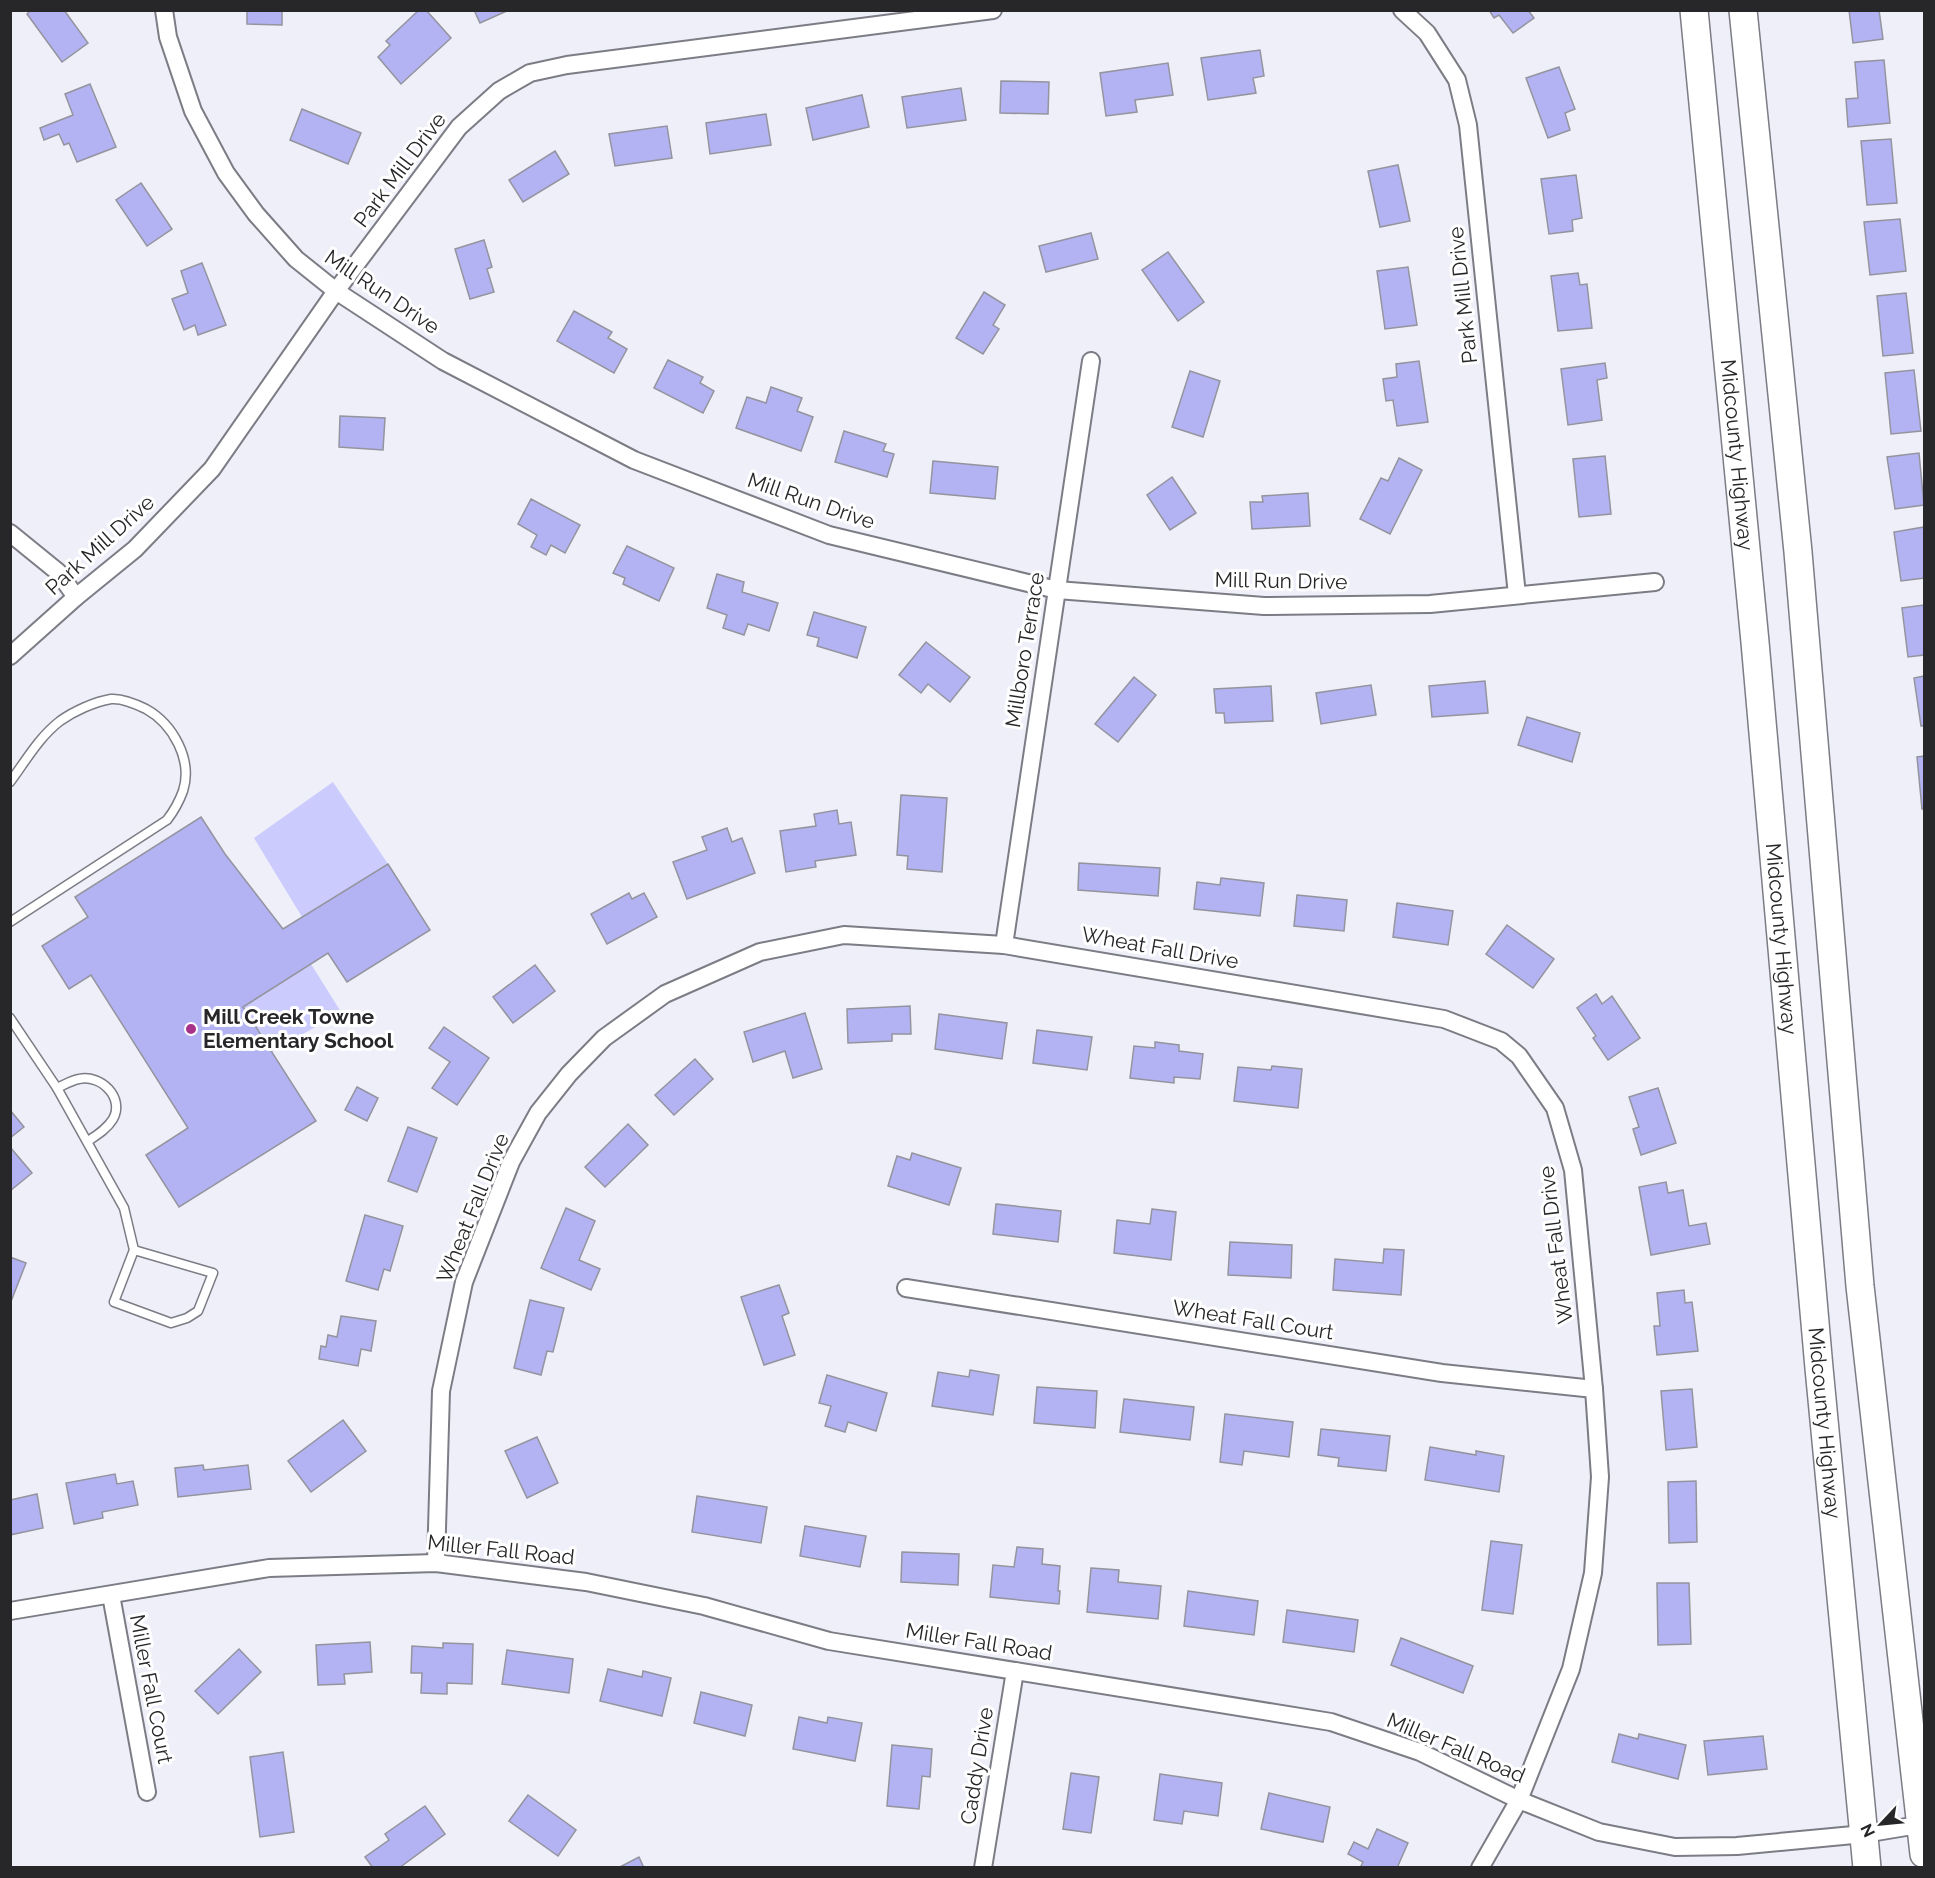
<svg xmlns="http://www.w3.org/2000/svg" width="1935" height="1878" viewBox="0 0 1935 1878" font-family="Raleway,sans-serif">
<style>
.green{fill:#cbccfd}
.building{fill:#b3b3f3;stroke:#94949e;stroke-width:1.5}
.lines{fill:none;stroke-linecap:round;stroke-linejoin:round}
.lane-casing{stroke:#7c7c85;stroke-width:11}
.street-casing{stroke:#7c7c85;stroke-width:20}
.primary-casing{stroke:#7c7c85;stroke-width:30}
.lane{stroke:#fff;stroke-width:8}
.street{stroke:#fff;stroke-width:16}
.primary{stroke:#fff;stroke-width:27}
.poi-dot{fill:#a83289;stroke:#fff;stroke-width:2}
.labels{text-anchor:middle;stroke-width:6;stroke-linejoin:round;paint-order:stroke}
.street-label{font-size:21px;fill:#27272a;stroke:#fff}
.poi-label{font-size:21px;font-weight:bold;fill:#27272a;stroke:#fff;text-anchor:start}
</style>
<rect width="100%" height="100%" fill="#eeeff9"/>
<g class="green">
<path d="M333 782 388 864 302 917 254 838Z"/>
<path d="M311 964 341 1012 272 1052 243 1007Z"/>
</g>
<g class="building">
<path d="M31 10H64L88 43 62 62 27 14Z"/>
<path d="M247 10H282V25L247 24Z"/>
<path d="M419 10H426L451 38 401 84 378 57 390 45 386 41Z"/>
<path d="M474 10H509L480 23Z"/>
<path d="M1489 10H1528L1534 18 1513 33 1499 15 1494 18Z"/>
<path d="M1849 10H1879L1883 39 1853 43Z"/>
<path d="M1260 50 1264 76 1253 78 1256 93 1208 100 1201 58Z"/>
<path d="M1884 60 1890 123 1848 127 1846 99 1858 98 1855 62Z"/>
<path d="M1168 63 1173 95 1135 100 1137 112 1106 116 1100 73Z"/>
<path d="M1559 67 1575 109 1565 113 1570 130 1548 138 1526 78Z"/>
<path d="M1001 81 1049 82 1048 114 1000 113Z"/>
<path d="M90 84 116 147 77 162 69 143 64 145 59 134 44 140 40 128 73 115 65 94Z"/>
<path d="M961 88 966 120 907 128 902 97Z"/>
<path d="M862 95 869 127 813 140 806 108Z"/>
<path d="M302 109 361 133 348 164 290 140Z"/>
<path d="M766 114 771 145 710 154 706 123Z"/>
<path d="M667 126 672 158 615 166 609 134Z"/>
<path d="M1891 139 1897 203 1867 205 1861 141Z"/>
<path d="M555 151 569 174 523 202 509 180Z"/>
<path d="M1398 165 1410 221 1380 227 1368 171Z"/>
<path d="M1576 175 1582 218 1572 220 1573 231 1549 234 1541 179Z"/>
<path d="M141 183 172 229 147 246 116 200Z"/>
<path d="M1900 219 1906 271 1870 275 1864 222Z"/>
<path d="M1091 233 1098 259 1046 272 1039 246Z"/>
<path d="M484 240 492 267 487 269 494 292 470 299 455 249Z"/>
<path d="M1168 252 1204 302 1178 321 1142 270Z"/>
<path d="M202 263 226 325 198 335 195 325 184 330 172 299 188 293 181 271Z"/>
<path d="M1408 267 1417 325 1385 329 1377 271Z"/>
<path d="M1578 273 1580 285 1587 284 1592 328 1558 331 1551 276Z"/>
<path d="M984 292 1005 305 993 325 999 329 983 354 956 338Z"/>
<path d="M1906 293 1913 353 1883 356 1877 296Z"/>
<path d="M574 311 612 332 608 338 627 349 614 373 557 341Z"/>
<path d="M668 360 703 377 700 383 714 391 703 413 654 388Z"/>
<path d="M1419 361 1428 422 1397 426 1393 400 1386 401 1383 379 1397 377 1396 364Z"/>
<path d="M1605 363 1607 378 1597 380 1602 420 1568 425 1561 369Z"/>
<path d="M1914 370 1921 431 1891 434 1885 373Z"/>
<path d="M1190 371 1220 381 1203 437 1172 427Z"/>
<path d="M771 387 802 398 797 411 813 417 801 451 736 428 747 397 766 403Z"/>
<path d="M340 416 385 418 383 450 339 447Z"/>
<path d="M844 431 886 444 883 451 894 454 887 477 835 462Z"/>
<path d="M1919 453 1924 505 1895 509 1887 457Z"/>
<path d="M1605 456 1611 514 1579 517 1573 459Z"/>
<path d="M1399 458 1422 470 1390 534 1360 519 1381 478 1388 481Z"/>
<path d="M933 461 998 467 995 499 930 493Z"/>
<path d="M1172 477 1196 513 1170 530 1147 495Z"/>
<path d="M1308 493 1310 526 1252 529 1250 502H1263L1262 496Z"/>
<path d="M531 499 580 525 565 553 551 545 546 555 531 547 537 535 518 524Z"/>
<path d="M1924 527V578L1901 581 1894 532Z"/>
<path d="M627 546 674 568 659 601 623 584 625 578 613 573Z"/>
<path d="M717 574 744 582 742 592 778 603 769 631 748 624 744 635 723 628 727 615 707 608Z"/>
<path d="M1924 605V655L1908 657 1902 608Z"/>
<path d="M814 612 866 627 857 658 817 646 819 638 807 635Z"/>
<path d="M926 642 970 677 950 702 928 684 921 693 899 675Z"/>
<path d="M1924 676V726H1921L1914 678Z"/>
<path d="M1134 677 1156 695 1118 742 1095 724Z"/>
<path d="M1485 681 1488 713 1432 717 1429 686Z"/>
<path d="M1371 685 1376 715 1321 724 1316 693Z"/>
<path d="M1271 686 1273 721 1225 723 1224 713H1216L1214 689Z"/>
<path d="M1527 717 1580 733 1572 762 1518 745Z"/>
<path d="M1924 756V809H1922L1917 757Z"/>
<path d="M901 795 947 798 942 872 907 869 908 856 897 855Z"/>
<path d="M837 810 839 824 851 822 856 855 815 861 816 867 786 872 780 831 816 826 814 814Z"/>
<path d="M201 817 225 854 283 929 388 864 430 930 347 982 328 953 243 1007 316 1121 179 1207 146 1155 188 1128 91 975 69 989 42 946 88 917 75 897Z"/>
<path d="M727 828 732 842 742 838 755 873 687 899 673 862 707 850 702 837Z"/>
<path d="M1079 863 1160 868 1158 896 1078 890Z"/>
<path d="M1221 878 1264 883 1260 916 1194 909 1197 882 1220 885Z"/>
<path d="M629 893 632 899 644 893 657 917 607 944 591 914Z"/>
<path d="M1297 895 1347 900 1344 931 1294 926Z"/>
<path d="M1397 903 1453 911 1448 945 1393 937Z"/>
<path d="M1507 925 1554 959 1533 988 1486 954Z"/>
<path d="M535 965 555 991 513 1023 493 997Z"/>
<path d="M1596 994 1602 1004 1612 996 1640 1038 1608 1060 1593 1038 1596 1036 1577 1008Z"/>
<path d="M910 1006 911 1034H892V1041L848 1043 847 1009Z"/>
<path d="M805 1013 822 1069 793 1078 785 1051 753 1062 744 1032Z"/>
<path d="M939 1014 1007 1023 1002 1059 935 1049Z"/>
<path d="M444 1027 489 1058 457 1105 432 1088 450 1062 429 1048Z"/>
<path d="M1037 1030 1092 1037 1087 1070 1033 1063Z"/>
<path d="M1155 1042 1179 1045V1051L1203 1054 1200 1079 1174 1077V1083L1130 1078 1134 1046 1155 1048Z"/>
<path d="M695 1059 713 1079 674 1115 655 1095Z"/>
<path d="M1272 1066 1302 1069 1298 1108 1234 1101 1238 1067 1271 1070Z"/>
<path d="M357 1087 378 1098 367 1121 345 1110Z"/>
<path d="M1658 1088 1676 1143 1641 1155 1633 1129 1639 1127 1629 1097Z"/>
<path d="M10 1110 24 1127 10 1138Z"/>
<path d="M628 1124 648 1145 605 1187 585 1167Z"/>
<path d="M408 1127 437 1138 417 1192 388 1181Z"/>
<path d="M10 1147 32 1173 10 1191Z"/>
<path d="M912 1153 961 1168 949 1205 888 1186 897 1156 910 1160Z"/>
<path d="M1666 1182 1668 1193 1683 1190 1689 1226 1706 1223 1710 1244 1651 1255 1639 1187Z"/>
<path d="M996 1204 1061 1211 1058 1242 993 1234Z"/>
<path d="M566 1208 595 1221 579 1260 600 1269 591 1290 541 1268Z"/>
<path d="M1152 1209 1176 1212 1171 1260 1114 1253 1117 1220 1150 1224Z"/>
<path d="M365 1215 403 1226 390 1271 384 1269 378 1290 346 1281Z"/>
<path d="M1230 1242 1292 1245 1291 1278 1228 1275Z"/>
<path d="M1384 1249 1404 1250 1401 1295 1333 1290 1335 1259 1383 1263Z"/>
<path d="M10 1257 26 1263 10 1304Z"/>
<path d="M779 1285 789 1313 782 1316 795 1355 764 1365 741 1297Z"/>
<path d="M1684 1290 1685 1303 1692 1302 1698 1351 1657 1355 1654 1326H1660L1657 1293Z"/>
<path d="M530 1300 564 1308 553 1352 547 1351 541 1375 514 1368Z"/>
<path d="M341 1316 376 1321 371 1351 361 1349 358 1366 319 1359 321 1346 326 1347 328 1335 337 1337Z"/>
<path d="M970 1370 999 1375 993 1415 932 1406 938 1372 969 1377Z"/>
<path d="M827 1375 887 1393 876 1431 848 1422 845 1432 825 1426 831 1406 819 1403Z"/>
<path d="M1037 1387 1097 1391 1095 1428 1034 1423Z"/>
<path d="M1692 1389 1697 1447 1666 1450 1661 1391Z"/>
<path d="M1124 1399 1194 1407 1190 1440 1120 1432Z"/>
<path d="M1225 1414 1293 1422 1289 1457 1244 1451 1242 1465 1220 1462Z"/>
<path d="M343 1420 366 1451 311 1492 288 1461Z"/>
<path d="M1321 1429 1390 1436 1386 1471 1338 1466 1339 1458 1318 1455Z"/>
<path d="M537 1437 558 1483 527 1498 505 1451Z"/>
<path d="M1430 1447 1476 1455V1451L1504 1456 1499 1492 1425 1480Z"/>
<path d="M203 1465 204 1470 248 1465 251 1489 178 1497 175 1468Z"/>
<path d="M115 1474 117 1484 133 1481 138 1505 102 1512 103 1518 74 1524 66 1483Z"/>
<path d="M1696 1481 1697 1542 1669 1543 1668 1482Z"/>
<path d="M37 1494 43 1528 10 1535V1500Z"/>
<path d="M697 1496 767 1507 761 1543 692 1532Z"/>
<path d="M805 1526 866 1536 860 1567 800 1556Z"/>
<path d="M1491 1541 1522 1545 1513 1614 1482 1610Z"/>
<path d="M1017 1547 1043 1549 1042 1564 1060 1566 1058 1591H1060L1059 1604 990 1597 993 1565 1014 1567Z"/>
<path d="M902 1552 959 1554 958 1585 901 1582Z"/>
<path d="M1091 1568 1119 1570 1118 1582 1161 1586 1158 1619 1087 1612Z"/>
<path d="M1657 1583H1689L1691 1644 1658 1645Z"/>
<path d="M1188 1591 1258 1601 1254 1635 1184 1626Z"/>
<path d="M1287 1610 1358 1620 1354 1652 1283 1642Z"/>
<path d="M1401 1638 1473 1666 1463 1693 1391 1665Z"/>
<path d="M370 1642 372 1672 344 1674 345 1684 318 1685 316 1645Z"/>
<path d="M443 1643 473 1644 472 1684 447 1683V1694L421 1693 422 1673H411L412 1646 443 1648Z"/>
<path d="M239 1649 261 1672 218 1714 195 1691Z"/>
<path d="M507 1650 573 1659 569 1693 502 1684Z"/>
<path d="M608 1669 642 1677 643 1671 671 1678 662 1716 600 1701Z"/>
<path d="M701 1692 752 1705 745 1736 694 1723Z"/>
<path d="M799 1717 827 1723 828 1717 862 1723 855 1761 793 1749Z"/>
<path d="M1619 1734 1638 1739 1639 1734 1686 1745 1678 1779 1612 1762Z"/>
<path d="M1763 1736 1767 1769 1708 1775 1704 1741Z"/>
<path d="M892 1745 932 1749 930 1777 922 1776 919 1809 887 1806Z"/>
<path d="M283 1752 294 1832 260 1837 250 1757Z"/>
<path d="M1071 1773 1099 1777 1091 1833 1063 1829Z"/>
<path d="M1160 1774 1222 1783 1218 1816 1184 1811 1182 1824 1154 1820Z"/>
<path d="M1269 1793 1330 1807 1323 1842 1261 1829Z"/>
<path d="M528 1795 576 1830 558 1856 509 1821Z"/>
<path d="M425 1806 445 1834 399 1868H373L365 1857 389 1840 385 1834Z"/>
<path d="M1377 1829 1408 1843 1397 1868H1360L1363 1862 1348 1854 1354 1842 1368 1849Z"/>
<path d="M639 1857 644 1868H618Z"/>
</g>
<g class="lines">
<g class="lane-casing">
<g id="lane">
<path d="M10 782C25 762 39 737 60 721 74 711 94 702 111 699 122 698 136 704 146 709 173 724 193 760 183 791 179 802 174 811 167 820L10 922"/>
<path d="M10 1018 57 1088 124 1208 134 1250 114 1302 171 1323 187 1318 198 1311 213 1273 134 1250"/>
<path d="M57 1088C64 1085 72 1080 79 1079 101 1074 125 1098 113 1119 107 1129 97 1135 88 1141"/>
</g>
</g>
<g class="street-casing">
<g id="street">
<path d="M164 10 168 37 193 111 226 173 256 214 296 259 336 291 443 361 634 460 829 535 1057 590 1264 606 1430 604 1655 582"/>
<path d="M1402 10 1427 33 1457 80 1468 125 1517 595"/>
<path d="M10 533 58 572 76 597"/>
<path d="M10 656 76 597 135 549 212 469 336 291 459 127 499 91 530 73 567 65 993 10"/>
<path d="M1004 945 1091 361"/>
<path d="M906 1288 1442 1373 1594 1389"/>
<path d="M436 1563 441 1391 464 1282 511 1162 538 1113 569 1074 604 1038 665 994 760 952 844 935 1004 945 1444 1019 1501 1041 1519 1056 1555 1108 1573 1170 1594 1389 1600 1477 1593 1573 1571 1669 1519 1800 1480 1868"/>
<path d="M111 1595 147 1792"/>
<path d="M10 1611 269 1568 436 1563 586 1582 704 1606 829 1641 1331 1722 1420 1752 1519 1800 1599 1832 1675 1847 1737 1846 1864 1834 1924 1824"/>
<path d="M983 1868 1015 1671"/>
</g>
</g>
<g class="primary-casing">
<g id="primary">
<path id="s1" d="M1694 10 1755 642 1819 1368 1867 1868"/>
<path d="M1743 10 1798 552 1860 1286 1924 1854"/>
</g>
</g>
<use href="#lane" class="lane"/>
<use href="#street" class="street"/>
<use href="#primary" class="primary"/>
</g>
<circle class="poi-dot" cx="191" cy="1029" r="6"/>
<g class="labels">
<g class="street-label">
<text transform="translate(400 170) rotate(-53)" y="7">Park Mill Drive</text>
<text transform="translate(382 292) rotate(34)" y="7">Mill Run Drive</text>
<text transform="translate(1463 295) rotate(-96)" y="7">Park Mill Drive</text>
<text dy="7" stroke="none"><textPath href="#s1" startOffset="447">Midcounty Highway</textPath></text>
<text transform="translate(811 501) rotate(19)" y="7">Mill Run Drive</text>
<text transform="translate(100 545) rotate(-42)" y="7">Park Mill Drive</text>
<text transform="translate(1281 581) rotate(1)" y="7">Mill Run Drive</text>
<text transform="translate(1025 650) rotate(-81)" y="7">Millboro Terrace</text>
<text dy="7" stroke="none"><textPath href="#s1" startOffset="933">Midcounty Highway</textPath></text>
<text transform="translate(1160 948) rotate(10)" y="7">Wheat Fall Drive</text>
<text transform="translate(473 1208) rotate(-68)" y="7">Wheat Fall Drive</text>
<text transform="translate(1556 1245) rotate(-97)" y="7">Wheat Fall Drive</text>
<text transform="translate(1253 1320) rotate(9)" y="7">Wheat Fall Court</text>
<text dy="7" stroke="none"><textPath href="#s1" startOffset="1419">Midcounty Highway</textPath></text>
<text transform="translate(501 1550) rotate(6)" y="7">Miller Fall Road</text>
<text transform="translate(979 1642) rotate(9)" y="7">Miller Fall Road</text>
<text transform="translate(151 1689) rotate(79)" y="7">Miller Fall Court</text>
<text transform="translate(1456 1748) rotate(23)" y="7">Miller Fall Road</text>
<text transform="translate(977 1766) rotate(-81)" y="7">Caddy Drive</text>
</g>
<g class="poi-label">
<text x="203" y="1024">Mill Creek Towne<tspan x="203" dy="24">Elementary School</tspan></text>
</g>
</g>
<rect width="1935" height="1878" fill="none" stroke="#27272a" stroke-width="24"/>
<g transform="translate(1881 1824) rotate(244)" stroke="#ffffff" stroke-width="4.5" paint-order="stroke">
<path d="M0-4.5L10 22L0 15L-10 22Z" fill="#27272a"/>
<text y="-9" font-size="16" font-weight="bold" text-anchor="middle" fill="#27272a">N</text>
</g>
</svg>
